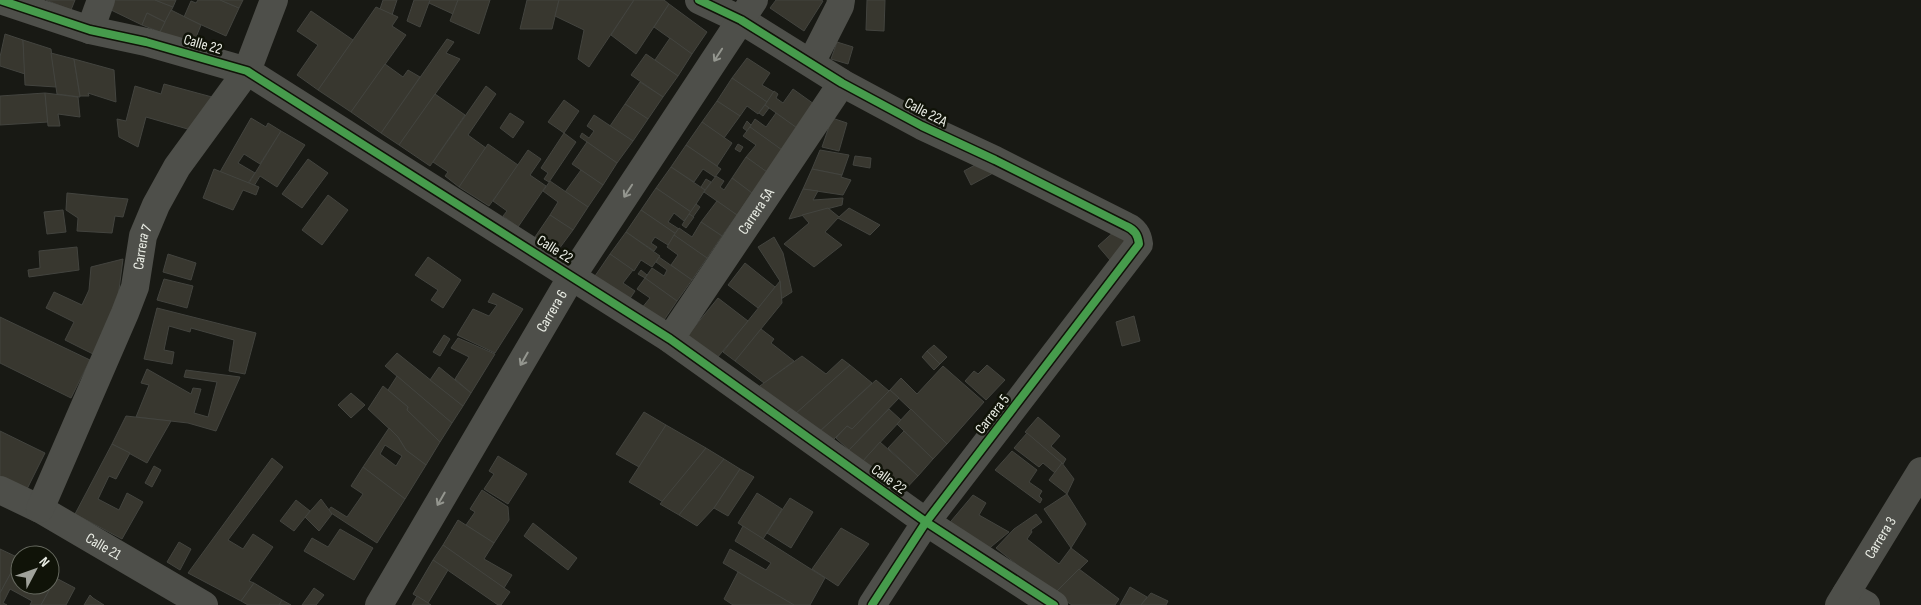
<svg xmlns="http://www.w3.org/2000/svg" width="1921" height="605" viewBox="0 0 1921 605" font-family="'Sofia Sans Condensed',sans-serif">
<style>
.building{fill:#38372f;stroke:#43443f;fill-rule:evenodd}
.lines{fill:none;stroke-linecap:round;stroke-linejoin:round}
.street{stroke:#4e4f4a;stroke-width:28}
.cycleway-casing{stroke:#101308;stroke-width:11}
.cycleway{stroke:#469c4c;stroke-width:8}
.oneway{stroke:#94968f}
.labels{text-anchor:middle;stroke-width:5;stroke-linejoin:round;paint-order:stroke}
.street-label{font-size:15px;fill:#e9ece4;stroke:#101308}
</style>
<rect width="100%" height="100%" fill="#181914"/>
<g class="building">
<path d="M46 0H75L71 10Z"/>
<path d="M114 0H155L173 7 165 22 147 13 142 25 109 9Z"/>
<path d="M155 0H176L173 7Z"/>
<path d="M198 0H220L239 8 226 36 184 17 191 1 196 3Z"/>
<path d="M220 0H243L239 8Z"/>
<path d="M383 0H397L392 15 380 9Z"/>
<path d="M414 0H430L420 27 407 21Z"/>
<path d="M430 0H458L453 14 429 3Z"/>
<path d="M458 0H490L479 34 450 21Z"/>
<path d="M527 0H559L552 29H520Z"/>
<path d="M559 0H634L589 67 578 59 584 30 555 16Z"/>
<path d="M634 0H664L669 4 636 54 611 35Z"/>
<path d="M776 0H821L823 1 804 31 770 8Z"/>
<path d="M867 0H885L884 31 866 30Z"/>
<path d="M669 4 707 32 692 54 654 27Z"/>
<path d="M376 7 398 17 392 26 406 35 351 112 318 90Z"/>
<path d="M171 10 201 25 190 52 157 37Z"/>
<path d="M311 11 353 40 318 90 297 75 318 45 297 31Z"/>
<path d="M147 13 165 22 160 32 142 25Z"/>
<path d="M5 34 23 40 25 74 0 66V57Z"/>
<path d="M670 38 692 54 678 76 655 60Z"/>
<path d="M447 39 454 42 446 53 460 59 399 145 381 133Z"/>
<path d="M23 40 51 49 56 87 25 85Z"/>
<path d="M837 42 853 47 848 64 831 59Z"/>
<path d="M51 53 74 59 80 97 57 94Z"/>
<path d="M646 54 678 76 663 97 631 75Z"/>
<path d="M747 58 770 73 762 85 774 92 767 102 732 78Z"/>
<path d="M74 59 114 70 116 102 88 93 89 96H80Z"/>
<path d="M385 64 403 77 408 70 420 77 381 133 351 112Z"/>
<path d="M732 78 767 102 758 114 747 106 740 116 717 101Z"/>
<path d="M640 82 663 97 648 119 625 104Z"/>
<path d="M164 84 212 97 198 132 146 117 138 147 119 137 117 119 126 121 135 86 161 94Z"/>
<path d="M486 86 496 94 468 135 486 148 459 187 445 176 448 172 433 162Z"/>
<path d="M793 89 814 104 797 128 765 105 774 91 778 94 776 98 783 103Z"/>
<path d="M45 93 48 122 0 125V96Z"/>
<path d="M45 93 78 97 80 117 58 114 60 126H48Z"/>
<path d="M435 94 465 115 430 166 399 145Z"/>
<path d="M564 100 579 111 564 133 548 122Z"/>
<path d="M717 101 740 116 724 138 702 122Z"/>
<path d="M625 104 648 119 633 141 610 126Z"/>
<path d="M765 105 769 108 763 116 759 113Z"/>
<path d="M510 113 524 122 513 138 500 128Z"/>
<path d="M776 113 797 128 782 150 750 127 755 119 766 127Z"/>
<path d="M594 115 633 141 617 163 580 137 582 133 589 138 594 131 587 126Z"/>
<path d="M251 118 266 127 268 123 281 131 260 164 244 154 238 163 255 173 248 183 220 172Z"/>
<path d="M832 118 847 123 839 151 822 147Z"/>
<path d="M747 121 751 125 747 131 743 128Z"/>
<path d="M702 122 732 143 717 166 686 145Z"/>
<path d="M750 127 782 150 767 172 746 157 756 145 743 136Z"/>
<path d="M281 131 305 145 277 187 260 176 254 186 249 183Z"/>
<path d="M564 133 576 142 549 182 544 179 548 173 541 168Z"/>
<path d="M587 142 617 163 603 185 572 164Z"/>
<path d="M488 144 518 165 489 206 459 187Z"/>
<path d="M738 144 743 147 740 152 735 149Z"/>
<path d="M686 145 721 169 715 177 703 169 694 182 671 167Z"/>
<path d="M528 150 541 159 530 175 546 186 518 227 503 216 507 211 493 201Z"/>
<path d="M820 150 849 155 842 175 812 169Z"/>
<path d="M855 156 871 158 870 168 853 165Z"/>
<path d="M746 157 767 172 752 193 732 178Z"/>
<path d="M988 158 995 172 971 185 964 171Z"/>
<path d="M308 159 328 173 302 208 282 194Z"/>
<path d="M671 167 705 190 691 212 656 188Z"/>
<path d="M214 169 259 187 256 195 243 190 233 210 203 198Z"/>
<path d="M812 169 842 175 841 177 851 180 843 195 803 189Z"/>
<path d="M581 170 603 185 588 207 565 192Z"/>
<path d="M716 176 724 181 720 187 724 190 732 178 752 193 737 215 704 192Z"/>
<path d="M706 179 711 182 705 190 701 187Z"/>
<path d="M550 181 588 207 573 230 550 215 558 202 543 191Z"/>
<path d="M656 188 691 212 684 221 674 213 668 222 679 229 676 234 641 210Z"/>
<path d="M803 189 818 191 813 200 843 198 842 205 789 219Z"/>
<path d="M67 193 106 197 128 199 123 217 115 216 112 233 77 231 78 218 66 210Z"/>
<path d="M328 195 348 210 322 245 302 230Z"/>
<path d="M717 201 737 215 722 236 701 222Z"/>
<path d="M696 204 700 207 693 217 689 214Z"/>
<path d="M828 208 839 217 849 208 880 225 870 235 838 218 825 232 842 245 814 267 784 244 809 223 802 215Z"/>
<path d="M63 210 66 232 47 234 44 212Z"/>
<path d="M641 210 676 234 668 245 655 237 651 243 657 247 654 251 626 232Z"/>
<path d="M689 214 694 217 686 228 682 225Z"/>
<path d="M550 215 573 230 556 253 535 237Z"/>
<path d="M701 222 722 236 707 258 674 235 679 228 692 237Z"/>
<path d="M1116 230 1128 243 1110 260 1098 246Z"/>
<path d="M626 232 660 256 652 267 641 260 634 271 610 254Z"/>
<path d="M674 235 707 258 692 280 671 265 678 255 667 247Z"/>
<path d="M774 237 783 253 792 292 781 299 780 281 758 247Z"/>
<path d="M77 247 79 270 29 277 28 270 40 268 39 251Z"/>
<path d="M168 254 196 263 191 280 163 272Z"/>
<path d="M610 254 633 270 623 283 635 291 629 300 595 276Z"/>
<path d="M428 257 461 280 443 308 431 300 438 290 415 275Z"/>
<path d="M659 257 692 280 677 301 645 278 652 268 664 276 667 270 656 262Z"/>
<path d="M123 259 117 305 93 354 65 340 74 322 46 308 54 292 82 305 89 290 91 267Z"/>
<path d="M745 263 775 287 758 308 728 285Z"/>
<path d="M641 270 647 275 645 278 638 274Z"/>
<path d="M645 278 677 301 662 323 641 309 650 298 637 289Z"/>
<path d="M164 279 193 286 187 308 157 300Z"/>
<path d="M780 281 782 303 735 361 723 352Z"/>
<path d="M493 293 523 309 495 353 457 335 473 309 489 316 497 305 488 302Z"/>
<path d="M718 298 748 321 717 358 687 336Z"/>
<path d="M157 308 256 333 245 374 229 371 234 340 191 328 190 332 169 326 164 350 174 352 172 364 144 359Z"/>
<path d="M1134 316 1140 341 1122 346 1116 322Z"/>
<path d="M0 317 90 360 71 398 0 363Z"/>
<path d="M761 329 774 339 771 343 794 361 764 383 735 361Z"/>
<path d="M444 335 450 339 440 356 433 352Z"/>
<path d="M458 338 495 354 471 393 455 379 469 357 451 348Z"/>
<path d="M934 345 947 357 940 364 927 351Z"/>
<path d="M927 351 940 364 934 370 922 357Z"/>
<path d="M397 353 463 406 452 423 385 366Z"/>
<path d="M802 356 826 374 842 359 850 365 794 415 757 388Z"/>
<path d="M850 365 872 383 818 433 794 415Z"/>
<path d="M987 365 1005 380 986 400 965 381 974 371 978 374Z"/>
<path d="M943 366 984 402 947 444 890 390 901 378 917 394Z"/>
<path d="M439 367 471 393 463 406 430 380Z"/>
<path d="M147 369 191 394 193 388 201 389 194 413 208 417 217 382 184 377 186 370 240 377 216 431 188 423 136 417 149 385 141 383Z"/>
<path d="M397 376 452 423 440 442 407 410 408 407 388 390Z"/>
<path d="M876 380 889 391 852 429 847 426 831 442 818 433Z"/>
<path d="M383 386 408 407 407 410 440 442 426 465 406 450 398 437 368 409Z"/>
<path d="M890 390 899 398 849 450 836 438 847 426 852 429Z"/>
<path d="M351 393 365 405 351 418 338 405Z"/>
<path d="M889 409 901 420 862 462 849 450Z"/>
<path d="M911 409 947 444 933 459 897 424Z"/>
<path d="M644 412 666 425 639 467 616 454Z"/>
<path d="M126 416 171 421 147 463 112 444Z"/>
<path d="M1038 417 1060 436 1051 446 1066 459 1063 464 1025 432Z"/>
<path d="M666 425 706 448 663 502 629 482Z"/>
<path d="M389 428 398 437 406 450 426 465 405 499 363 467ZM385 445 402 456 396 466 380 454Z"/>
<path d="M0 431 45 453 26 491 0 478Z"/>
<path d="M904 431 933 459 918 476 888 448Z"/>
<path d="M1027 433 1062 463 1055 473 1043 463 1039 467 1014 448Z"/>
<path d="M880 442 918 476 899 496 862 462Z"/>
<path d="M112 444 130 453 116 479 109 476 98 499 119 510 127 493 143 502 122 539 75 514Z"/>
<path d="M706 448 724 459 679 515 660 504Z"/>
<path d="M1012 451 1037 470 1029 482 1042 491 1039 496 1042 499 1040 503 995 470Z"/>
<path d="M498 456 527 474 508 504 484 489 494 474 489 471Z"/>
<path d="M272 458 283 467 228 540 243 549 253 534 273 547 249 581 254 583 241 601 188 573Z"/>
<path d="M724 459 740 469 714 508 697 526 679 515Z"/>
<path d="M1062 463 1074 479 1067 494 1049 480Z"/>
<path d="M154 466 161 470 152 487 145 483Z"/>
<path d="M363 467 405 499 377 543 328 511 331 507 347 517 363 494 351 486Z"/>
<path d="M740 469 754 477 728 516 714 508Z"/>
<path d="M482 490 508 507 509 520 494 543 466 525 475 512 470 509Z"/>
<path d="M757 493 782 509 763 539 738 523Z"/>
<path d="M1067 494 1086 524 1071 548 1044 509Z"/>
<path d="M973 495 986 503 979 515 1009 532 986 551 946 527Z"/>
<path d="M790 498 813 512 791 548 767 533Z"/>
<path d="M321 499 332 514 319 531 305 517Z"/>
<path d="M296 500 310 511 294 531 280 521Z"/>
<path d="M1036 514 1042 522 1031 530 1032 532 1027 539 1059 564 1071 548 1088 561 1054 594 996 548 1014 529Z"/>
<path d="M458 520 494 543 484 559 512 575 504 588 443 545Z"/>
<path d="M533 523 577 558 568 570 524 536Z"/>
<path d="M743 526 825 578 810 605H794L723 563 730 549 766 570 771 563 735 541Z"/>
<path d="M841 528 869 544 838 586 812 569Z"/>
<path d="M340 529 373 548 354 580 304 551 312 538 328 547Z"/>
<path d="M179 542 191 549 180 570 167 562Z"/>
<path d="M443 545 510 592 501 605H498L433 560Z"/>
<path d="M0 549 19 558 0 593Z"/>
<path d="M19 558 20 585H50V575L56 578 41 605H30L32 601 10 589 3 603 7 605H0V593Z"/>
<path d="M433 560 448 570 428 603 413 594Z"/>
<path d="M1079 569 1119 599 1115 605H1072L1054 594Z"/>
<path d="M738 572 753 581 794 605H733L724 599Z"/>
<path d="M56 578 75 588 66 605H41Z"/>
<path d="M254 583 282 600 279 605H248L241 601Z"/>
<path d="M1130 587 1147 597 1141 605H1120Z"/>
<path d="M314 588 324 595 316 605H302Z"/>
<path d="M1151 593 1168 601 1166 605H1141Z"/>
<path d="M90 595 93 598 104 605H84Z"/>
<path d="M417 596 428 603 431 605H412Z"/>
<path d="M282 600 291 605H279Z"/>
</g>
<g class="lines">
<g class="street">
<path d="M0 0 90 30 146 42 247 71 670 339 926 522 1054 605"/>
<path d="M699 0 741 20 842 83 922 126 995 160 1126 226C1135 230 1138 235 1139 244L926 522 872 605"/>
<path d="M90 30 101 0"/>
<path d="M811 63 840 6 841 0"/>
<path id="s1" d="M670 339 842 83"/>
<path id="s2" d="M0 490 40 509 204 605"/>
<path id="s3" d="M40 509 125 313 135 287 143 236 156 205 177 167 247 71 274 0"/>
<path d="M1846 594 1866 605"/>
<path id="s4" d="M379 605 572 276 754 0"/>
<path id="s5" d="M1839 605 1921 471"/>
</g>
<g class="cycleway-casing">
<g id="cycleway">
<path d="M0 0 90 30 146 42 247 71 670 339 926 522 1054 605"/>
<path d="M699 0 741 20 842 83 922 126 995 160 1126 226C1135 230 1138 235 1139 244L926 522 872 605"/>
</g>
</g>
<use href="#cycleway" class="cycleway"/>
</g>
<defs><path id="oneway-shaft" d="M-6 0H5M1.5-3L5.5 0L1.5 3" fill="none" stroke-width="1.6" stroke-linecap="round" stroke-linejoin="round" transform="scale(1.25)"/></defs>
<g class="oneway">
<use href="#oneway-shaft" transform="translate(718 55) rotate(123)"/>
<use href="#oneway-shaft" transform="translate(628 191) rotate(123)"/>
<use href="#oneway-shaft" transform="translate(524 359) rotate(120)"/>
<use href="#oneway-shaft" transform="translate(441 499) rotate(120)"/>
</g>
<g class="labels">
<g class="street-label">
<text transform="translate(203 44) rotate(16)" y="5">Calle 22</text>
<text transform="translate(926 112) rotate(27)" y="5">Calle 22A</text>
<text dy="5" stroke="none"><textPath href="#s1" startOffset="154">Carrera 5A</textPath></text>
<text dy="5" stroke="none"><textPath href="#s3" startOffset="282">Carrera 7</textPath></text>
<text transform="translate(555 249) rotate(32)" y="5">Calle 22</text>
<text dy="5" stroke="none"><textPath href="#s4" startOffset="341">Carrera 6</textPath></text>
<text transform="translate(992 414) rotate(-52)" y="5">Carrera 5</text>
<text transform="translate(889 479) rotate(36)" y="5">Calle 22</text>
<text dy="5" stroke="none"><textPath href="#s5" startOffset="79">Carrera 3</textPath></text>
<text dy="5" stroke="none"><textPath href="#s2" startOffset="118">Calle 21</textPath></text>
</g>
</g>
<g transform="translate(35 570) rotate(49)"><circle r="24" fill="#101308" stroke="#676a60"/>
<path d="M0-4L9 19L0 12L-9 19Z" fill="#a0a29b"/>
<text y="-8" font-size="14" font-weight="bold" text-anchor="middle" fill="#e9ece4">N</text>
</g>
</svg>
